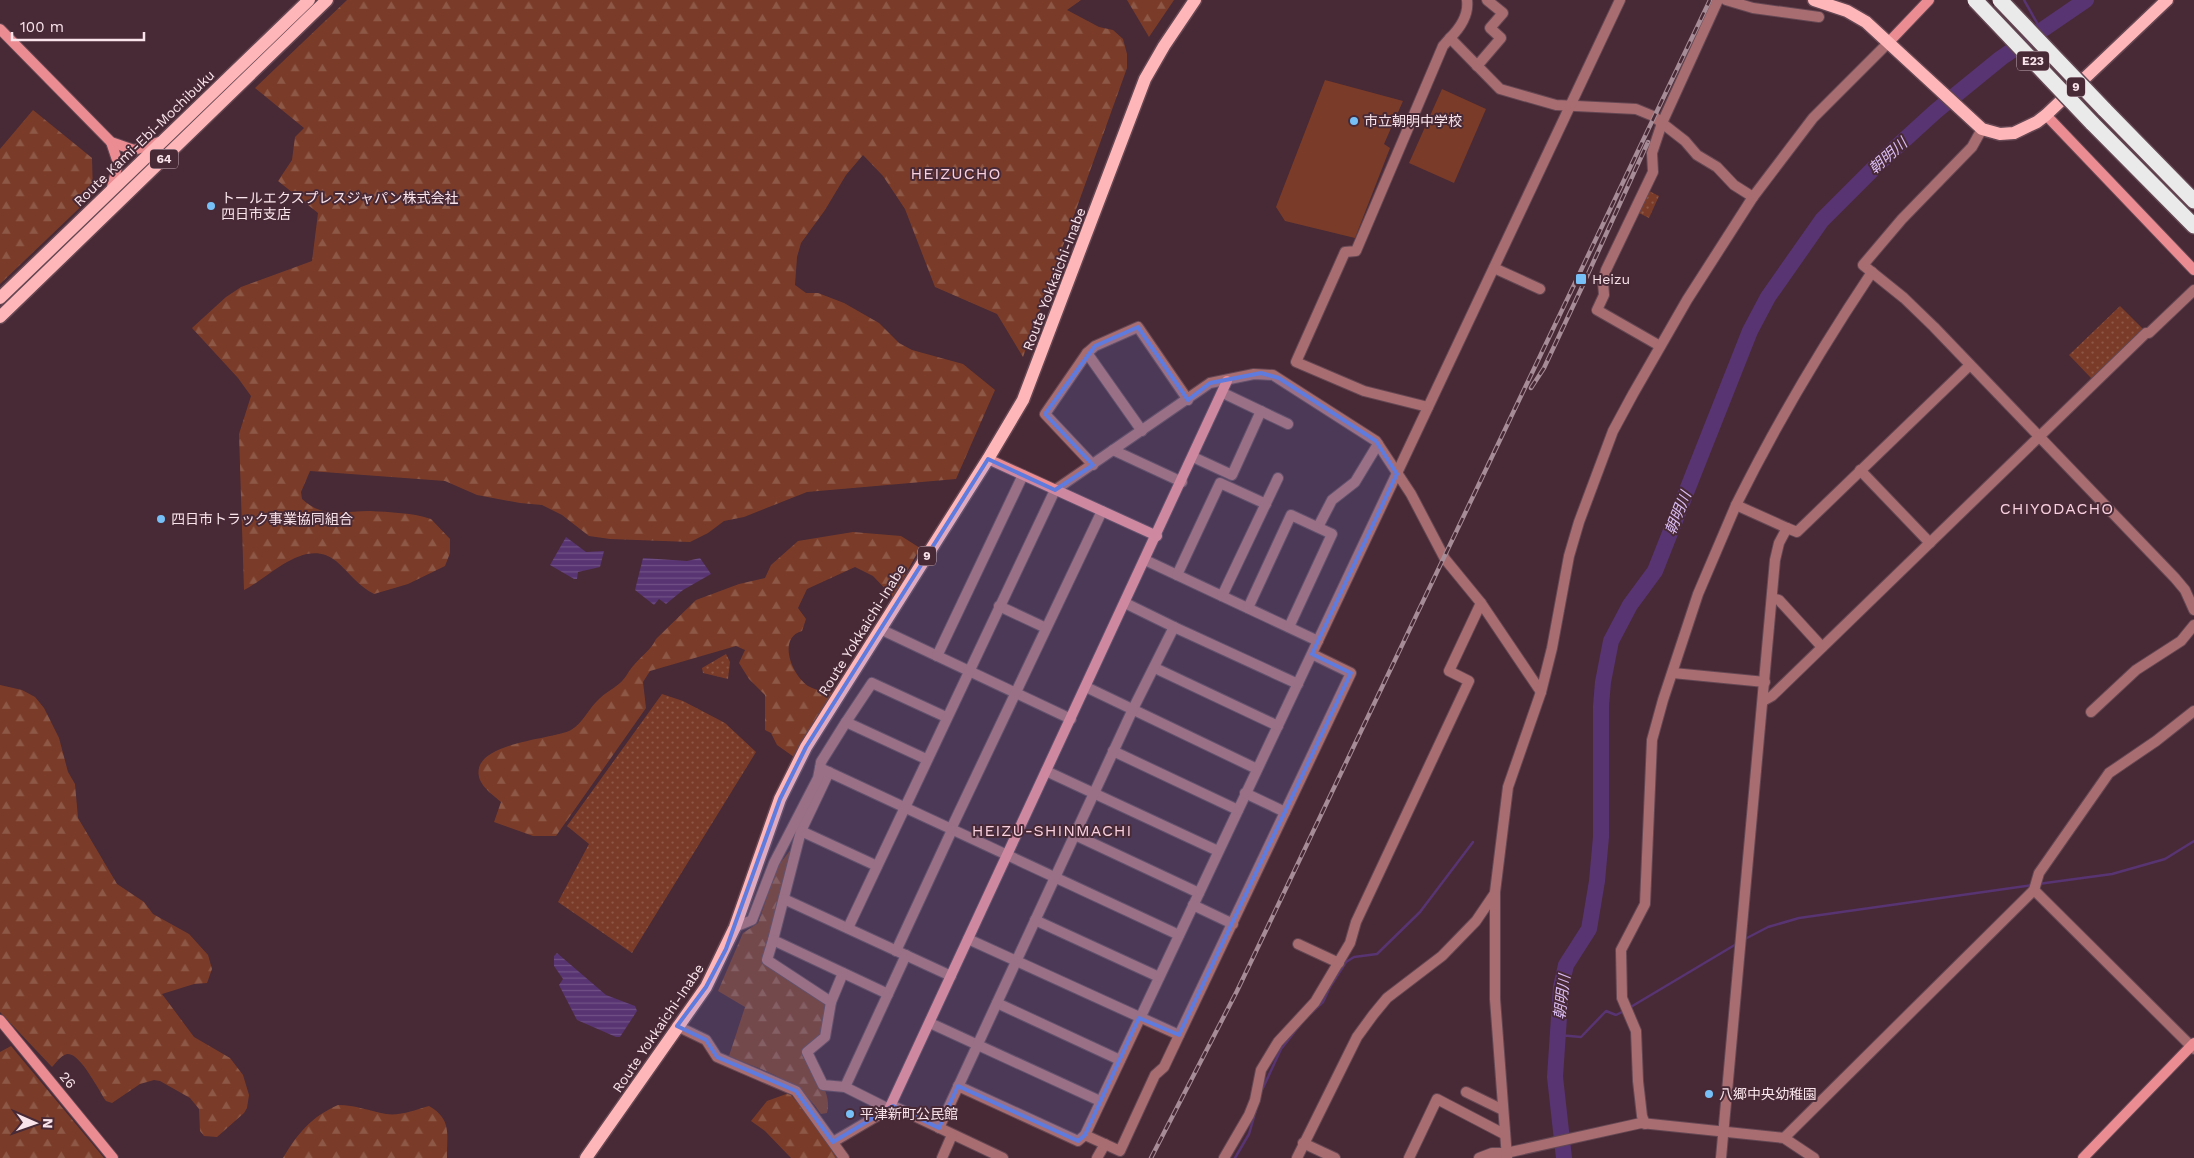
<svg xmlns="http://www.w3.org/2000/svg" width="2194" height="1158" viewBox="0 0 2194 1158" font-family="'Work Sans','Noto Sans JP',sans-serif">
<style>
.grass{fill:url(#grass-dots)}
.forest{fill:url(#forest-firs)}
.garden{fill:#7a3c28}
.water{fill:url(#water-rules)}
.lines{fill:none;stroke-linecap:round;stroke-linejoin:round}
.stream{stroke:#583472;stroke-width:2.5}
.river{stroke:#583472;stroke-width:16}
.street-casing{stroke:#644753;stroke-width:12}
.secondary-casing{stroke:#644753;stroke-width:12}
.primary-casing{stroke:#644753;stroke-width:15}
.highway-casing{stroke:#644753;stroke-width:18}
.street{stroke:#a86d71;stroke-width:10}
.secondary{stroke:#ea8c92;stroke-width:10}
.primary{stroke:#ffb6b9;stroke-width:12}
.highway{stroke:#eaeaea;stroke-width:15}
.rail-casing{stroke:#a68c96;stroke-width:4.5}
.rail{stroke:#482936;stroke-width:2.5;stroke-dasharray:8;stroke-linecap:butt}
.highway-bridge-casing{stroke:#644753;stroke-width:18;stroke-linecap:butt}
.highway-bridge{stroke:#eaeaea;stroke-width:15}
.marked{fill:#5f7bde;fill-opacity:0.2;stroke:#5f7bde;stroke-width:4;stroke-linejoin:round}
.poi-dot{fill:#76c0f7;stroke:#482936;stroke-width:2}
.labels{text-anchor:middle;stroke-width:4;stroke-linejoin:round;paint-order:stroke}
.shield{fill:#482936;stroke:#c4acb5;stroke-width:1}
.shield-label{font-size:12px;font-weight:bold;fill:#f9e4eb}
.poi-label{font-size:14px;fill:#f9e4eb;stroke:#482936;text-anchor:start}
.street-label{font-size:14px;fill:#f9e4eb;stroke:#482936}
.water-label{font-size:15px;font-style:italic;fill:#dabcf3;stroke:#482936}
.quarter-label{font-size:16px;letter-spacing:1px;fill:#f9d0df;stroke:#482936}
</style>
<defs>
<pattern id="grass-dots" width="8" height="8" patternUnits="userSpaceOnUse" patternTransform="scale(1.25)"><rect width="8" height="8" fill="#7a3c28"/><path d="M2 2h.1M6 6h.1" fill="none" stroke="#8e5847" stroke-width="1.8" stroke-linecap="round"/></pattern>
<pattern id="forest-firs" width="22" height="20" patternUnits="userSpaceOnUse" patternTransform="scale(1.25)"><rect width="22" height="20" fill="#7a3c28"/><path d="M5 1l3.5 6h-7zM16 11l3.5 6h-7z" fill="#8e5847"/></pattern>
<pattern id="water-rules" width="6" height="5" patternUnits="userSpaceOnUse" patternTransform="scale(1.25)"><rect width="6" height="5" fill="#583472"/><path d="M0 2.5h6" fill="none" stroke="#715186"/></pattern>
</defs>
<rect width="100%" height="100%" fill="#482936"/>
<g class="grass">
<path d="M1647 190 1659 196 1649 218 1637 212Z"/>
<path d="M2120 306 2143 329 2092 379 2069 355Z"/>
<path d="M726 654 730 662 728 679 703 673 702 668Z"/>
<path d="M662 694 683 701 725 723 756 752 632 953 558 902 589 844 567 826Z"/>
</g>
<g class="forest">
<path d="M347 0H1081L1067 10 1099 27 1113 30 1123 39 1127 54V68L1023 357 997 314 935 287 905 209 883 176 863 155 846 175 825 210 801 243 797 257 795 285 806 293H818L844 303 879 323 899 343 912 350 963 364 995 390 956 479 807 492 744 517 724 521 708 533 690 542 610 539 589 536 562 515 542 505 520 503 477 495 445 481 310 471 301 492 302 499C323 519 344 511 370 511 389 512 414 513 431 519L450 539V553L445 566 408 584 374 594C358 586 349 572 336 561 305 536 269 578 244 590L239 434 251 396 238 378 192 328 226 297 241 287 312 261 318 213 278 181 292 160 295 137 304 128 255 88Z"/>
<path d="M1127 0H1174L1149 37Z"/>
<path d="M33 110 92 158 93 195 0 284V149Z"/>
<path d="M853 532 901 536 920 548 893 597 873 576 855 567 807 589 798 608 806 619 802 631C776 638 793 678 810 687 817 691 826 691 833 693L794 757 777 745 771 733 765 730V695L749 679 739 663 745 650 736 646 650 671 643 682 646 708 556 836H533L494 822 501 802C494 796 484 789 480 780 466 742 553 740 571 730 582 724 589 708 599 699 605 693 613 689 620 683 626 678 629 670 634 665 641 656 651 650 656 639L696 600 739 584 765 578 771 565 798 541Z"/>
<path d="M0 685 22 690 35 697 44 708 59 738 68 772 75 784 78 818 117 884 144 902 153 914 189 934 208 955 212 969 207 983 194 984 162 994 194 1037 230 1058 243 1075 249 1095 247 1108 244 1113 217 1137 204 1136 200 1131 199 1109 190 1098 160 1081 154 1080 140 1084 112 1103 106 1101C99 1091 80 1052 67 1054 60 1056 56 1063 52 1067L0 1012Z"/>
<path d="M792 848 766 961 830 1002 820 1034 803 1051C813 1068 833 1093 827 1113L821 1114C798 1079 766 1072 729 1056L745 1007 718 991 743 933 758 923 778 866Z"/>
<path d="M11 1046 104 1158H0V1052Z"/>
<path d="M789 1093 846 1158H791L765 1131 751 1121 767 1101Z"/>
<path d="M338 1105C356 1105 369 1111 386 1114 400 1116 415 1110 429 1106 452 1119 447 1135 447 1158H283C298 1133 311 1117 338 1105Z"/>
</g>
<g class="garden">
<path d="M1325 80 1403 101 1384 144 1390 148 1355 238 1285 221 1276 207Z"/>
<path d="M1442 89 1486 109 1454 183 1409 163Z"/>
</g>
<g class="water">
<path d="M566 537 586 552 604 551 600 567 578 572 577 579H574L550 565Z"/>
<path d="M643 558 687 561 700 558 711 574 683 590 666 604 659 599 654 605 635 590Z"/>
<path d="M557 953 606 995 635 1006 637 1011 620 1037H616L577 1020 559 985 563 979 554 966V956Z"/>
</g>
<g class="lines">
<g class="stream">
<path d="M2024 0 2041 30"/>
<path d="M2038 884 2112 874 2165 859 2194 841"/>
<path d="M1745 939 1768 927 1799 918 2033 885"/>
<path d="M1629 1008 1738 943"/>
<path d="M1311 1013 1323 1002 1330 987 1346 962 1354 957 1377 954 1420 912 1473 842"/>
<path d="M1558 1035 1581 1037 1606 1011 1616 1015 1624 1011"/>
<path d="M1262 1090 1281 1049 1300 1025"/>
<path d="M1235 1158 1249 1134 1256 1110"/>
</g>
<path class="river" d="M1564 1158 1555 1077 1561 987 1566 965 1589 929 1597 881 1601 837V706L1603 682 1611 641 1630 605 1655 571 1750 331 1768 297 1822 220 1880 162 1936 111 2001 58 2086 0"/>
<g class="street-casing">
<g id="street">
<path d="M1467 0C1469 15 1460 28 1450 38L1500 89 1556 105 1636 109 1653 116 1685 141 1697 155 1717 167 1734 185 1753 197"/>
<path d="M1726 0 1753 8 1819 17"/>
<path d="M1477 66 1501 38 1490 28 1503 13 1487 0"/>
<path d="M1982 129 1972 147 1902 219 1863 265 1904 298 1934 327 2175 578 2185 590 2194 610"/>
<path d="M1494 268 1540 289"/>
<path d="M1660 346 1597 310 1604 295 1603 282 1606 270 1653 172 1652 153 1662 123 1718 0"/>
<path d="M1087 353 1142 431"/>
<path d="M1223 393 1288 424"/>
<path d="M1428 407 1364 391 1296 362 1345 252 1356 251 1443 46 1450 38"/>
<path d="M1113 450 1182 482"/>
<path d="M1193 457 1232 475 1261 411"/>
<path d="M1093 465 1045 414 1087 353 1095 346 1138 327 1188 400"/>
<path d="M1860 470 1930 543"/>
<path d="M1318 527 1332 500 1355 482 1378 444"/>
<path d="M1787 528 1736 505C1776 424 1822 347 1872 272"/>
<path d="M1145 560 1318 641"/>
<path d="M1177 575 1220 483 1266 504"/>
<path d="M1222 596 1278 478"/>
<path d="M1772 598 1779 600 1822 647"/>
<path d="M1125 603 1174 627"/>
<path d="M999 606 1046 628"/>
<path d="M1248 608 1291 515 1332 534 1289 627"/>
<path d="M880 629 1071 719"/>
<path d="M1312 654 1351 673 1164 1067 1155 1075 1120 1151 1085 1135 1620 0"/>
<path d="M937 656 1023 475"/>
<path d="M1155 668 1278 726"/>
<path d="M1673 673 1765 682"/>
<path d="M1086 687 1257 769"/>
<path d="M1763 701 1772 696 2146 333H2149L2194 290"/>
<path d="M2091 712 2136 670 2181 641 2194 625"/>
<path d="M846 722 872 683 946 717"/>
<path d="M1113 751 1238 810"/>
<path d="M820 768 821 762 846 722 926 759"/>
<path d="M1046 771 1218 851"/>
<path d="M829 772 801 831 773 940 888 994"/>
<path d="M1245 793 1285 812"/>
<path d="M951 829 1102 511"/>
<path d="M801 831 877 866"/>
<path d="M1075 835 1199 893"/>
<path d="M2034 890 2194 1049"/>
<path d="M784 899 951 976"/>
<path d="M1193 905 1233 924"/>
<path d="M1035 920 1159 977"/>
<path d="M735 927 752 920 774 863 818 778 820 768 1179 935"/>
<path d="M848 928 1055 490 1210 383 1254 374 1273 375 1376 441 1411 494 1445 559 1481 603 1541 692"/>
<path d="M968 939 1179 1035"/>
<path d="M773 940 767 960 831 1002 825 1037 807 1052 823 1085 845 1087"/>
<path d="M1298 944 1339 963"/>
<path d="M896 951 952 830"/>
<path d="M831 1002 843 973"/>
<path d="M997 1003 1120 1060"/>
<path d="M930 1023 1100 1101"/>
<path d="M677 1026 706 1040 717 1057 796 1091 844 1158"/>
<path d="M958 1086 1078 1141 1085 1135"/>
<path d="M1466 1092 1503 1110"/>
<path d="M891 1105 1003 1158"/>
<path d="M889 1109 845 1087 906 955"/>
<path d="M1645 1124 1642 1116 1638 1081 1636 1031 1622 998 1621 950 1645 904 1652 740 1663 700 1698 594 1736 505"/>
<path d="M939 1128 1133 709 1174 627 1298 684"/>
<path d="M1784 1138 2034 890 2039 873 2109 773 2156 741 2194 711"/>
<path d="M833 1142 889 1109"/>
<path d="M1303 1143 1335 1158"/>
<path d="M942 1158 952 1135"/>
<path d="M1097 1158 1105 1144"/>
<path d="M1224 1158 1249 1115 1255 1100 1261 1070 1278 1042 1315 1002 1350 943 1356 922 1469 681 1449 671 1481 603"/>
<path d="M1297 1158 1357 1037 1373 1015 1387 998 1442 956 1476 921 1495 893"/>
<path d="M1409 1158 1437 1099 1504 1134"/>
<path d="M1479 1158 1492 1153H1506L1641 1123 1784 1138 1814 1158"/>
<path d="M1507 1158 1495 999V892L1508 787 1541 692 1552 648 1569 556 1579 522 1613 431 1633 394 1687 300 1753 197 1813 118 1888 43"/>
<path d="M1721 1158 1775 560 1779 543 1787 528 1797 532 1970 365"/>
</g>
</g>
<g class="secondary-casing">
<g id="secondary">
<path d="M0 29 111 142 134 150 159 142"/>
<path d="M1888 43 1929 0"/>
<path d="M2046 115 2194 270"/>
<path d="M111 142 118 163 111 191"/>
<path d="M988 459 1157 536"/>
<path d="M0 1020 113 1158"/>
<path d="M889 1109 1227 381"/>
<path d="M2083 1158 2194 1043"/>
</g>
</g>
<g class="primary-casing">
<g id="primary">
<path d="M1814 0 1847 11 1866 22 1982 129 2000 134 2014 133 2037 122 2046 115 2167 0"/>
<path d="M0 298 309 0"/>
<path d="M0 317 327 0"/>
<path d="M586 1158 706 987 735 927 780 799 806 747 988 459 1023 400 1145 79 1164 46 1195 0"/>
</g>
</g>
<g class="highway-casing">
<g id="highway">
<path d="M2104 109 2194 201"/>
<path d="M2092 123 2194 226"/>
</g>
</g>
<use href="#street" class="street"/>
<use href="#secondary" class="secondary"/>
<use href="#primary" class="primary"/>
<use href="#highway" class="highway"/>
<g class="rail-casing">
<g id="rail">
<path d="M1531 388 1544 368 1582 287 1648 142"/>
<path d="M1151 1158 1237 991 1710 0"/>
</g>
</g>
<use href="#rail" class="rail"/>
<g class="highway-bridge-casing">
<g id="highway-bridge">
<path d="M1975 0 2092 123"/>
<path d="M2000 0 2104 109"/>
</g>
</g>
<use href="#highway-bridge" class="highway-bridge"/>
</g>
<path class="marked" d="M1138 327 1188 400 1210 383 1261 373 1279 378 1376 441 1397 474 1312 654 1351 673 1179 1035 1139 1018 1085 1135 1078 1141 958 1086 939 1128 893 1106 833 1142 796 1091 717 1057 706 1040 677 1026 706 987 726 949 780 799 806 747 988 459 1055 490 1093 465 1045 414 1095 346Z"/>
<g class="poi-dot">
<circle cx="1354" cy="121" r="5"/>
<circle cx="211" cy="206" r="5"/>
<rect x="1575" y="273" width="12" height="12" rx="2.5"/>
<circle cx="161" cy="519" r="5"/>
<circle cx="1709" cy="1094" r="5"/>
<circle cx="850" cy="1114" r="5"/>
</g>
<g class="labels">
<g class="shield">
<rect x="2017" y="51.5" width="32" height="19" rx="4"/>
<rect x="2067" y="77.5" width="18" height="19" rx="4"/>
<rect x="150" y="149.5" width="28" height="19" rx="4"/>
<rect x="918" y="546.5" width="18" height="19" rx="4"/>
</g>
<g class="shield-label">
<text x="2033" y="65">E23</text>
<text x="2076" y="91">9</text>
<text x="164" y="163">64</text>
<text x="927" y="560">9</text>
</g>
<g class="poi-label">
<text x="1364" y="126">市立朝明中学校</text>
<text x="221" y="203">トールエクスプレスジャパン株式会社<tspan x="221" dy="16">四日市支店</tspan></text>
<text x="1592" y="284">Heizu</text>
<text x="171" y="524">四日市トラック事業協同組合</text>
<text x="1719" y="1099">八郷中央幼稚園</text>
<text x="860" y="1119">平津新町公民館</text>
</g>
<g class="street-label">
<text transform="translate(144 138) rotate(-44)" y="5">Route Kami-Ebi-Mochibuku</text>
<text transform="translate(1054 279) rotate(-69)" y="5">Route Yokkaichi-Inabe</text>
<text transform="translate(862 630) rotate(-58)" y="5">Route Yokkaichi-Inabe</text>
<text transform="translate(658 1028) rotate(-56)" y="5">Route Yokkaichi-Inabe</text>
<text transform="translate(68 1080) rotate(50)" y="5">26</text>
</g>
<g class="water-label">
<text transform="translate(1888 156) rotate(-42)" y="5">朝明川</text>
<text transform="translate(1678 513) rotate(-68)" y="5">朝明川</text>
<text transform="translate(1562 997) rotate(-83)" y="5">朝明川</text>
</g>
<g class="quarter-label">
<text x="956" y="179">HEIZUCHO</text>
<text x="2057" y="514">CHIYODACHO</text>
<text x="1052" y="836">HEIZU-SHINMACHI</text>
</g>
</g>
<g transform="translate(35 1123) rotate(92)" stroke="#482936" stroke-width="4" paint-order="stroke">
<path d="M0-4L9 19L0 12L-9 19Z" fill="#f9e4eb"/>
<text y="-8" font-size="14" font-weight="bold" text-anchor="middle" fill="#f9e4eb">N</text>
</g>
<path d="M12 32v8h132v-8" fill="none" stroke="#f9e4eb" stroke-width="2.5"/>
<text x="20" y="32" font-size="15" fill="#f9e4eb" stroke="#482936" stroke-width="4" paint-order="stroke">100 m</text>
</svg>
